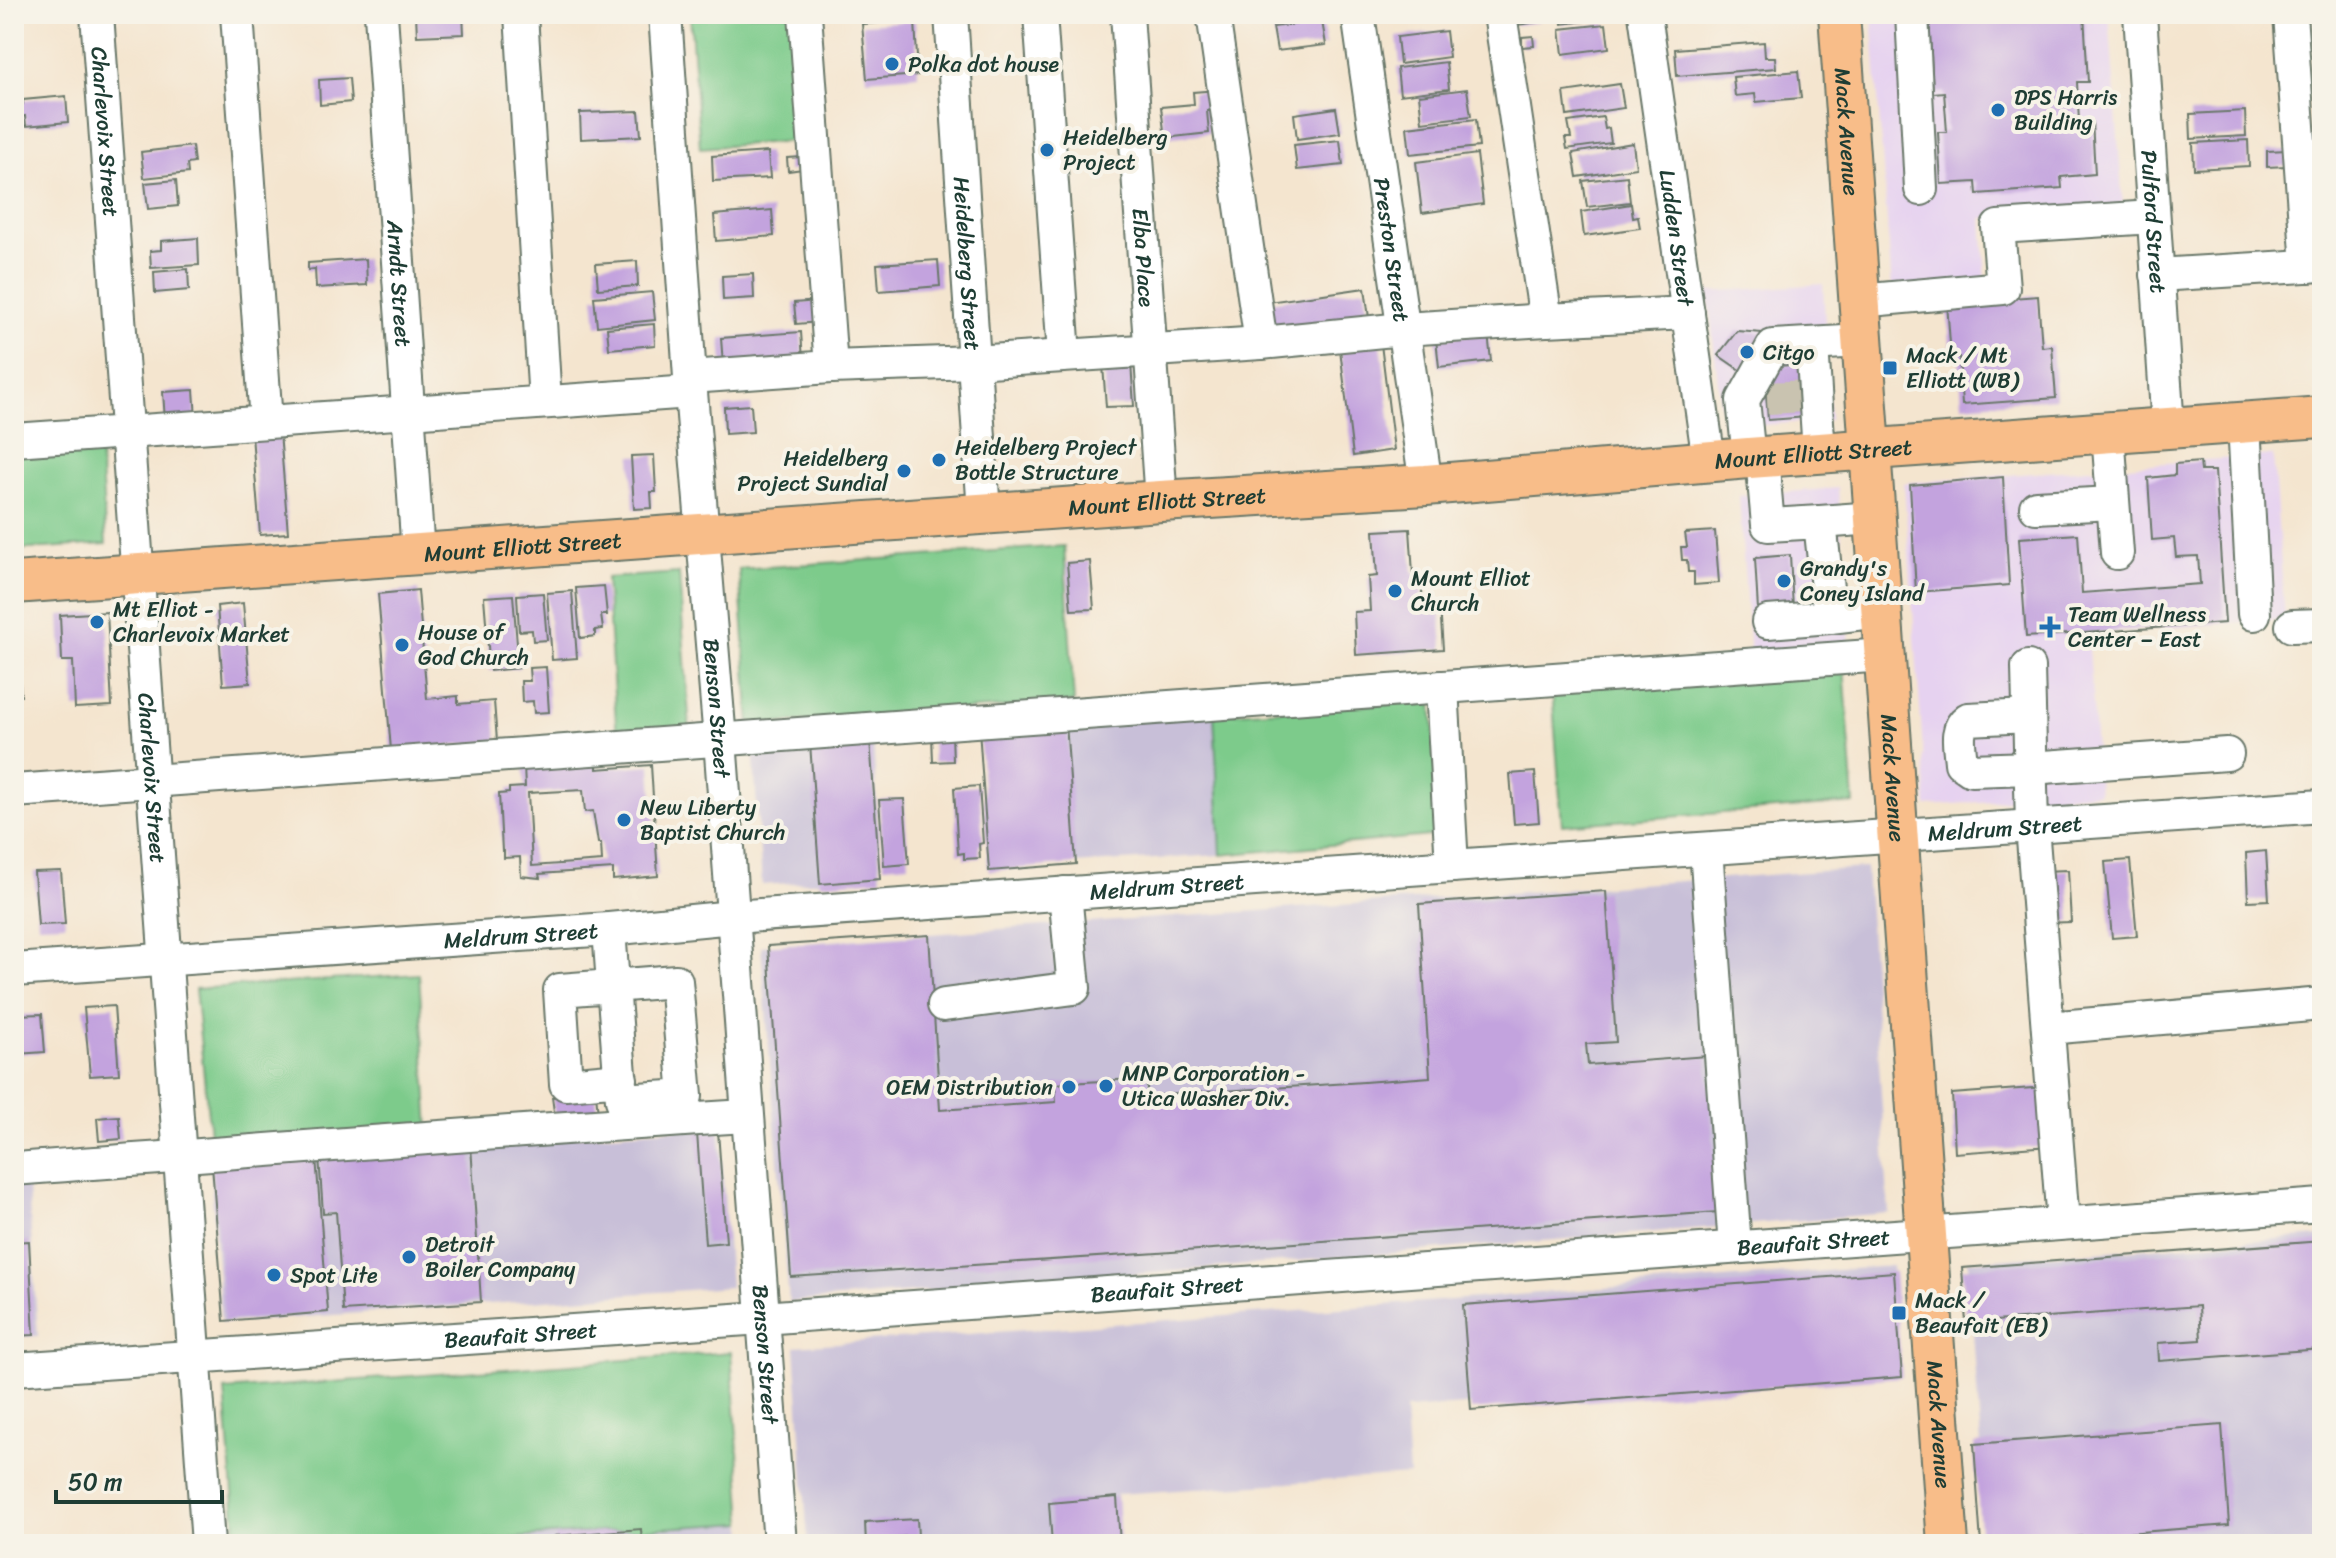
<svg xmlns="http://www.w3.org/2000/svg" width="2336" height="1558" viewBox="0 0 2336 1558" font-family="Sriracha,sans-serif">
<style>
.built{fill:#e6d2f0}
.industrial{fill:#c8bfd8}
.green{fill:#7dcb8b;stroke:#4e8460;stroke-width:2}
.building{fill:#c3a3de;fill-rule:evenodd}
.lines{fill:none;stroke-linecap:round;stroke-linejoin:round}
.minor-tunnel{stroke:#c9c3b0;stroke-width:32;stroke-dasharray:32 16;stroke-linecap:butt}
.minor-casing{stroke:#6a786a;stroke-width:36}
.major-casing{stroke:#6a786a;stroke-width:44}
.minor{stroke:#fff;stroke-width:32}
.major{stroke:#f8bd89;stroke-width:40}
.poi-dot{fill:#1f6fb2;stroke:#f7f3e8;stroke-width:3}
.labels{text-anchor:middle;stroke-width:8;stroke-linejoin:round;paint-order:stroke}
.poi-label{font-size:22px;fill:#1f3d34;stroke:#f7f3e8;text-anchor:start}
.street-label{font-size:22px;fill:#1f3d34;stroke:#f7f3e8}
</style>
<rect width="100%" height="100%" fill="#f7f3e8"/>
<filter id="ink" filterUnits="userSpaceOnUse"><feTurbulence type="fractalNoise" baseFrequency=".0125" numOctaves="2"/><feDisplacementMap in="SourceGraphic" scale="16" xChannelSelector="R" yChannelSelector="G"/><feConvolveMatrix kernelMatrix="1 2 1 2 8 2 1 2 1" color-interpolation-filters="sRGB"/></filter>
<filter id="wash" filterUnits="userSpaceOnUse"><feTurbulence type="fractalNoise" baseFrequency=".006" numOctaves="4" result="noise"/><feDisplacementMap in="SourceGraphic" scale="32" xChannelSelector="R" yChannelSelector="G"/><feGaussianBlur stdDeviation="1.8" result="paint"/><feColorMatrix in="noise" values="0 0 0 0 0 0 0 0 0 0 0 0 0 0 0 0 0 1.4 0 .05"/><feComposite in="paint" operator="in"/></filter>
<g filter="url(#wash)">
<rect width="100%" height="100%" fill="#f4e5cf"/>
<g class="built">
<path d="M1872 14H2109L2123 207 1982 218 1986 283 1892 290Z"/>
<path d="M1823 284 1830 420 1723 428 1708 292Z"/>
<path d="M2273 455 2285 619 2088 634 2099 793 1927 806 1904 483Z"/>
<path d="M1838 488 1849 648 1750 655 1739 496Z"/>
</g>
<g class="industrial">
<path d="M1214 714 1221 855 988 869 980 728Z"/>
<path d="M873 738 881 877 762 885 753 746Z"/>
<path d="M1866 868 1889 1213 789 1302 761 946Z"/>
<path d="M720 1126 730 1287 221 1323 210 1163Z"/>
<path d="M27 1174 38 1336 14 1337V1175Z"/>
<path d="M2322 1236V1544H1988L1968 1261Z"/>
<path d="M1892 1266 1898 1376 1405 1409 1409 1475 1117 1494 1120 1544H808L795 1346 1399 1304Z"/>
<path d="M743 1523 745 1544H445L550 1535Z"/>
</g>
<g class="green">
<path d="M690 14H795L804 140 700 148Z"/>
<path d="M99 438 106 544 14 550V444Z"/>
<path d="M1064 546 1074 702 750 725 739 569Z"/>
<path d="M679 573 690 732 617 737 606 578Z"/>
<path d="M1844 667 1854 803 1562 825 1552 688Z"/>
<path d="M1432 701 1440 835 1221 855 1214 714Z"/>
<path d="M419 974 429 1129 211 1144 195 989Z"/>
<path d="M731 1352 743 1523 550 1535 445 1544H237L225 1390Z"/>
</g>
<g id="blocks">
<g class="building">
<path d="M416 14H463L464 34 417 36Z"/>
<path d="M1515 14H1538L1539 22 1516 25Z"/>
<path d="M1561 14H1594V20L1562 24Z"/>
<path d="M1929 14H2084L2088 82H2077L2079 122 2092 121 2095 174 2061 177 2062 188 1977 194 1976 182 1941 184 1938 132H1947L1944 92 1933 93Z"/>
<path d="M915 21 918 75 867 79 862 24Z"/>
<path d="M1322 21 1326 45 1277 51 1273 27Z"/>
<path d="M1606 24 1609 48 1563 54 1560 29Z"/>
<path d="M1446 31 1449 57 1400 64 1397 37Z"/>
<path d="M1533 36 1534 46 1522 47V37Z"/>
<path d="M1764 42 1765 57H1775L1776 68 1677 76 1675 49Z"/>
<path d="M1446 62 1449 89 1400 95 1397 68Z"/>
<path d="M1798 71 1801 98 1756 102 1755 94 1735 96 1733 77Z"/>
<path d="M349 78 351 102 320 105 319 80Z"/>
<path d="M1620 84 1624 108 1567 116 1564 92Z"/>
<path d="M1467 89 1471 116 1422 122 1419 95Z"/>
<path d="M1217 90 1219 110 1207 111 1209 133 1165 138 1161 107 1194 104 1193 92Z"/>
<path d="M66 96 68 122 26 126 25 116 20 117 18 104H23V100Z"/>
<path d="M1336 108 1340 133 1297 139 1294 114Z"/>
<path d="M639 111 641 136 581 139 580 113Z"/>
<path d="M2245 111 2246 136 2191 139 2190 114Z"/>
<path d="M1603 117 1605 129 1609 128 1611 143 1567 149 1565 138H1571L1568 122Z"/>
<path d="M1476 119 1479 147 1410 154 1407 127Z"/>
<path d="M1340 140 1343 165 1297 170 1294 145Z"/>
<path d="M2248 140 2249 166 2194 169 2193 143Z"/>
<path d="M1633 143 1636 168 1577 177 1573 153Z"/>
<path d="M192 146 194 163 187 164 188 173 144 178 141 152Z"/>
<path d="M2287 150V166L2267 167V151Z"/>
<path d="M768 152 770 178 713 181 712 156Z"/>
<path d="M1477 154 1483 204 1422 213 1416 162Z"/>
<path d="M802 157 803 169 788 171 787 158Z"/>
<path d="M1627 176 1630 202 1587 207 1583 181Z"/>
<path d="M176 180 178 206 148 209 145 183Z"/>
<path d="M1631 204 1633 218 1638 217 1640 228 1584 236 1581 212Z"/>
<path d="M772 210 774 236 716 241 714 215Z"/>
<path d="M198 238 199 265 151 268 150 251 161 250V241Z"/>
<path d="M366 259 367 285 316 288 315 269 308 270V263Z"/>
<path d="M938 260 940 286 879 291 877 264Z"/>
<path d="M637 261 638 286 598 289 596 264Z"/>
<path d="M188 269 189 290 155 293 154 272Z"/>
<path d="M753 274 754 298 723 300 722 276Z"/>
<path d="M1365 288 1369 318 1273 332 1268 302Z"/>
<path d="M652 292 655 320 597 326 594 297Z"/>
<path d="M2038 296 2042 347 2052 346 2056 398 1962 405 1959 357H1951L1947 303Z"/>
<path d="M818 301 820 322 796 324 794 303Z"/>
<path d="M654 324 655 345 609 349 607 328Z"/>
<path d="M1737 331 1777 334 1750 377 1718 355Z"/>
<path d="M801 332 803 360 723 365 721 338Z"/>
<path d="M1488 333 1491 361 1439 367 1436 339Z"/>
<path d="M1381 344 1394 450 1353 456 1340 349Z"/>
<path d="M1131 363 1134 406 1106 407 1103 365Z"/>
<path d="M1804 364 1807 417 1768 420 1764 367Z"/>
<path d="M194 390 196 418 165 420 163 392Z"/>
<path d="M751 405 753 432 725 434 724 407Z"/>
<path d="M280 432 288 533 260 535 252 435Z"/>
<path d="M654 455 656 492H651L652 508 634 509 631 456Z"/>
<path d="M2200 462 2201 471H2215L2225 623 2026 637 2019 538 2078 534 2082 593 2200 584 2198 556 2176 557 2174 538 2152 540 2148 478 2175 475V464Z"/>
<path d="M2003 477 2009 585 1916 592 1910 485Z"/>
<path d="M1410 529 1413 574 1421 573 1423 607 1440 606 1443 649 1356 655 1354 612 1370 611 1368 577 1377 576 1374 531Z"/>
<path d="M1715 531 1719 583 1694 585V572H1688L1687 560H1682L1681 547H1687L1685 533Z"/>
<path d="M1790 555 1793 608 1758 610 1755 558Z"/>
<path d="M1090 561 1094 609 1071 610 1067 563Z"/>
<path d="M604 586 607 615H601L603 629 595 630V636L580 638 576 588Z"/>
<path d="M418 590 427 699 458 696V704L494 701 497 741 391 750 378 594Z"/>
<path d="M572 591 577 658 552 660 547 593Z"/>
<path d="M543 593 547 640 533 641 532 630 519 631 517 595Z"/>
<path d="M513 595 519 668 490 671 484 597Z"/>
<path d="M243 603 250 683 223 685 217 606Z"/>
<path d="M107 612 112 706 75 708 73 661H62L60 615Z"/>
<path d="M14 643H17L21 696H14Z"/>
<path d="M546 667 549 712 534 713 533 701 522 702 521 681H530L529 668Z"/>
<path d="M1066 723 1076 864 989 871 979 729Z"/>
<path d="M952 734 953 761 933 762 932 735Z"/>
<path d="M870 739 880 879 820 884 810 743Z"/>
<path d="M597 765V769L651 765 658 876 613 880V869L539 874 540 878 521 876 520 857 504 858V851H502L499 794 509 793V788L525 787 524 766 550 768ZM583 790 585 812 593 811 598 843H601L602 861 532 866 528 793Z"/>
<path d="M1535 772 1539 822 1514 824 1510 774Z"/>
<path d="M979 786 983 843 979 844 980 858 964 859V853L958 854 954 788Z"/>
<path d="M904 799 909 864 884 866 879 800Z"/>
<path d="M2266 851 2269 900 2248 901 2246 853Z"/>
<path d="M2130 860 2137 936 2112 938 2105 862Z"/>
<path d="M2068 870 2071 922 2044 923 2042 871Z"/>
<path d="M61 871 65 924 38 925 34 872Z"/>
<path d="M1606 891 1616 1042 1586 1044 1588 1065 1707 1056 1718 1212 1158 1253 791 1277 768 946 929 935 940 1110 1056 1102 1055 1084 1147 1078V1096L1364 1082 1430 1077 1419 904Z"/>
<path d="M114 1006 119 1074 90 1076 84 1008Z"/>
<path d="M42 1014 45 1052 17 1054 15 1015Z"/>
<path d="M2046 1087 2050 1146 1955 1153 1952 1094Z"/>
<path d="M596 1093 598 1115 555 1119 552 1097Z"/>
<path d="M119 1116 121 1139 99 1141 97 1118Z"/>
<path d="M718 1131 726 1242 705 1244 697 1133Z"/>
<path d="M471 1145 481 1302 343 1311 336 1212 323 1213 319 1156Z"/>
<path d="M316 1157 328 1312 224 1321 212 1165Z"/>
<path d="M29 1241 34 1335 14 1336V1242Z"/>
<path d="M2322 1241V1349L2159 1361 2158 1343 2201 1340 2199 1306 1966 1323 1962 1268Z"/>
<path d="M1894 1272 1902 1377 1471 1410 1463 1305Z"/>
<path d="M2222 1425 2229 1525 2064 1538V1544H1981L1974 1444Z"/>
<path d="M1117 1497 1120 1544H1052L1049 1503Z"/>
<path d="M917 1519 918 1536 900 1537 901 1544H866L865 1522Z"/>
<path d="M641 1529 642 1544H556L555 1536Z"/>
</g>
</g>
</g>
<g filter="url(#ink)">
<use href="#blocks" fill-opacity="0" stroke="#6a786a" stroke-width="2"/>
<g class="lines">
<path class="minor-tunnel" d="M1767 398 1806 396"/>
<g class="minor-casing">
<g id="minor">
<path id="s1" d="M97 14 208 1544"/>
<path d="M237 14 266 422"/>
<path id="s2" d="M381 14 418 554"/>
<path d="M521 14 545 402"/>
<path id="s3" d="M665 14 691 392 720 740 780 1544"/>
<path d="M805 14 831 367"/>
<path id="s4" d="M951 14 984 513"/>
<path d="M1040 14 1064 355"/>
<path id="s5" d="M1127 14 1161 501"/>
<path d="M1213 14 1261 343"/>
<path id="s6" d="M1358 14 1426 485"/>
<path d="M1500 14 1546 320 1688 313"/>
<path id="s7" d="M1645 14 1709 461"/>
<path d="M1912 14 1921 189"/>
<path id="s8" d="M2140 14 2168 428"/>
<path d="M2290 14 2308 266"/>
<path d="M2157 275 2322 265"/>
<path d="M1859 301 2003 288 1998 227 2153 217"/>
<path d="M1812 344 1819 453"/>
<path d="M690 377 831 367 974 362 1261 343 1403 329 1546 320"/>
<path d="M2244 423 2254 614"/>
<path d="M2108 433 2117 553"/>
<path d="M14 440 691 392"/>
<path d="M1762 457 1768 525 1820 522 1830 617 1768 622"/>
<path d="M1749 458 1743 400 1773 346 1862 341"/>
<path d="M2036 507 2113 503"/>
<path d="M1820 522 1874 518"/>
<path d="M1830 617 1881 611"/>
<path d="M2292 626 2322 625"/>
<path d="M2028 667 2032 826 2063 1223"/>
<path d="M1442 687 1452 866"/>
<path d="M2029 716 1968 719C1954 729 1960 747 1961 763L1971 770 2030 768 2227 754"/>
<path d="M14 791 1884 655"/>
<path d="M1706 849 1735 1247"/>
<path d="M609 929 613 985 622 1100 686 1096 676 981 560 990 566 1084 621 1079"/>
<path id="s9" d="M14 970 609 929 733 917 1452 866 2322 806"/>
<path d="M944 1005 1074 988 1065 893"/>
<path d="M2048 1028 2322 1004"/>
<path d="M14 1169C258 1151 502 1131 747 1116"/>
<path id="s10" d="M14 1369 762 1318 2322 1205"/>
</g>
</g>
<g class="major-casing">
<g id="major">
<path id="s11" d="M1839 14 1948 1544"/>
<path id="s12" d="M14 583 1161 501 1426 485 1749 458 2322 417"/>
</g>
</g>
<use href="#minor" class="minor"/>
<use href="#major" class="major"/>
</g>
</g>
<g class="poi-dot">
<circle cx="892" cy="64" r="8"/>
<circle cx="1998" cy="110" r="8"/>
<circle cx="1047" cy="150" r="8"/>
<circle cx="1747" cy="352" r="8"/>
<rect x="1882" y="360" width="16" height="16" rx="4"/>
<circle cx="939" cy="460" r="8"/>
<circle cx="904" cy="471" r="8"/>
<circle cx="1784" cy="581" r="8"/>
<circle cx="1395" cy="591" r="8"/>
<circle cx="97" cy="622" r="8"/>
<path d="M2046 615h8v8h8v8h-8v8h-8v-8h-8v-8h8z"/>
<circle cx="402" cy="645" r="8"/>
<circle cx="624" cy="820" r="8"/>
<circle cx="1106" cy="1086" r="8"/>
<circle cx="1069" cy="1087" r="8"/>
<circle cx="409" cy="1257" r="8"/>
<circle cx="274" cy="1275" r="8"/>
<rect x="1891" y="1305" width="16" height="16" rx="4"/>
</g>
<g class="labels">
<g class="poi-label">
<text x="908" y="72">Polka dot house</text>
<text x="2014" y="105">DPS Harris<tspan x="2014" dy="25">Building</tspan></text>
<text x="1063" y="145">Heidelberg<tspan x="1063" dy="25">Project</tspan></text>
<text x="1763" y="360">Citgo</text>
<text x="1906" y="363">Mack / Mt<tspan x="1906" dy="25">Elliott (WB)</tspan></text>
<text x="955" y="455">Heidelberg Project<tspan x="955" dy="25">Bottle Structure</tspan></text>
<text x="888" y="466" text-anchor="end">Heidelberg<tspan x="888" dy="25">Project Sundial</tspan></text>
<text x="1800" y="576">Grandy's<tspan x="1800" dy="25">Coney Island</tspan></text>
<text x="1411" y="586">Mount Elliot<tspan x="1411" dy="25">Church</tspan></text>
<text x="113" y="617">Mt Elliot -<tspan x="113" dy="25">Charlevoix Market</tspan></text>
<text x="2068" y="622">Team Wellness<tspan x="2068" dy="25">Center – East</tspan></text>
<text x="418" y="640">House of<tspan x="418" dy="25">God Church</tspan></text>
<text x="640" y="815">New Liberty<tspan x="640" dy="25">Baptist Church</tspan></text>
<text x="1122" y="1081">MNP Corporation -<tspan x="1122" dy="25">Utica Washer Div.</tspan></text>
<text x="1053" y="1095" text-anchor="end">OEM Distribution</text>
<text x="425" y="1252">Detroit<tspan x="425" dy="25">Boiler Company</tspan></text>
<text x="290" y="1283">Spot Lite</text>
<text x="1915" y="1308">Mack /<tspan x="1915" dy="25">Beaufait (EB)</tspan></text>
</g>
<g class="street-label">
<text dy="8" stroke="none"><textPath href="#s1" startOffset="118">Charlevoix Street</textPath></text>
<text dy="8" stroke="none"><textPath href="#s11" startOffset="118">Mack Avenue</textPath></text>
<text dy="8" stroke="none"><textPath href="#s8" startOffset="208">Pulford Street</textPath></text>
<text dy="8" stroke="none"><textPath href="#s7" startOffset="226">Ludden Street</textPath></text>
<text dy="8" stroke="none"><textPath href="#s6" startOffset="238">Preston Street</textPath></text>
<text dy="8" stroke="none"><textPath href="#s5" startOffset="244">Elba Place</textPath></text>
<text dy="8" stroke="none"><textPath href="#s4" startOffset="250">Heidelberg Street</textPath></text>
<text dy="8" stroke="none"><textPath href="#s2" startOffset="270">Arndt Street</textPath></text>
<text dy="8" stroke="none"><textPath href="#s12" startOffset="1804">Mount Elliott Street</textPath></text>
<text dy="8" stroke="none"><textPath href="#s12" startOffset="1156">Mount Elliott Street</textPath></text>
<text dy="8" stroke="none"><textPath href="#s12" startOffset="510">Mount Elliott Street</textPath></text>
<text dy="8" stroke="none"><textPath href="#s3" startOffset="696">Benson Street</textPath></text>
<text dy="8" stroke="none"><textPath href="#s1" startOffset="766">Charlevoix Street</textPath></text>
<text dy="8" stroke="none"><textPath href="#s11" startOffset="766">Mack Avenue</textPath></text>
<text dy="8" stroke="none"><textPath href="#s9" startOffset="1996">Meldrum Street</textPath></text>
<text dy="8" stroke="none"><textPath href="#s9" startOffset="1156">Meldrum Street</textPath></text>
<text dy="8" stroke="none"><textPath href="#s9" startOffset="508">Meldrum Street</textPath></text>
<text dy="8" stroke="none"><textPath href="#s10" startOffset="1804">Beaufait Street</textPath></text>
<text dy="8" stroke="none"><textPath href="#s10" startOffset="1156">Beaufait Street</textPath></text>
<text dy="8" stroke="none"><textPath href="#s10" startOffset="508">Beaufait Street</textPath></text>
<text dy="8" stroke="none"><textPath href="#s3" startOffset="1344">Benson Street</textPath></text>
<text dy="8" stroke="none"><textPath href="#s11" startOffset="1414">Mack Avenue</textPath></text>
</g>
</g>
<rect width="2336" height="1558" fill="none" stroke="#f7f3e8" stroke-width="48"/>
<path d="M56 1490v12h166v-12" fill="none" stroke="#1f3d34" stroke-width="4"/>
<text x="68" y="1490" font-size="24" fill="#1f3d34" stroke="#f7f3e8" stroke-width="6" paint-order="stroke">50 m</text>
</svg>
